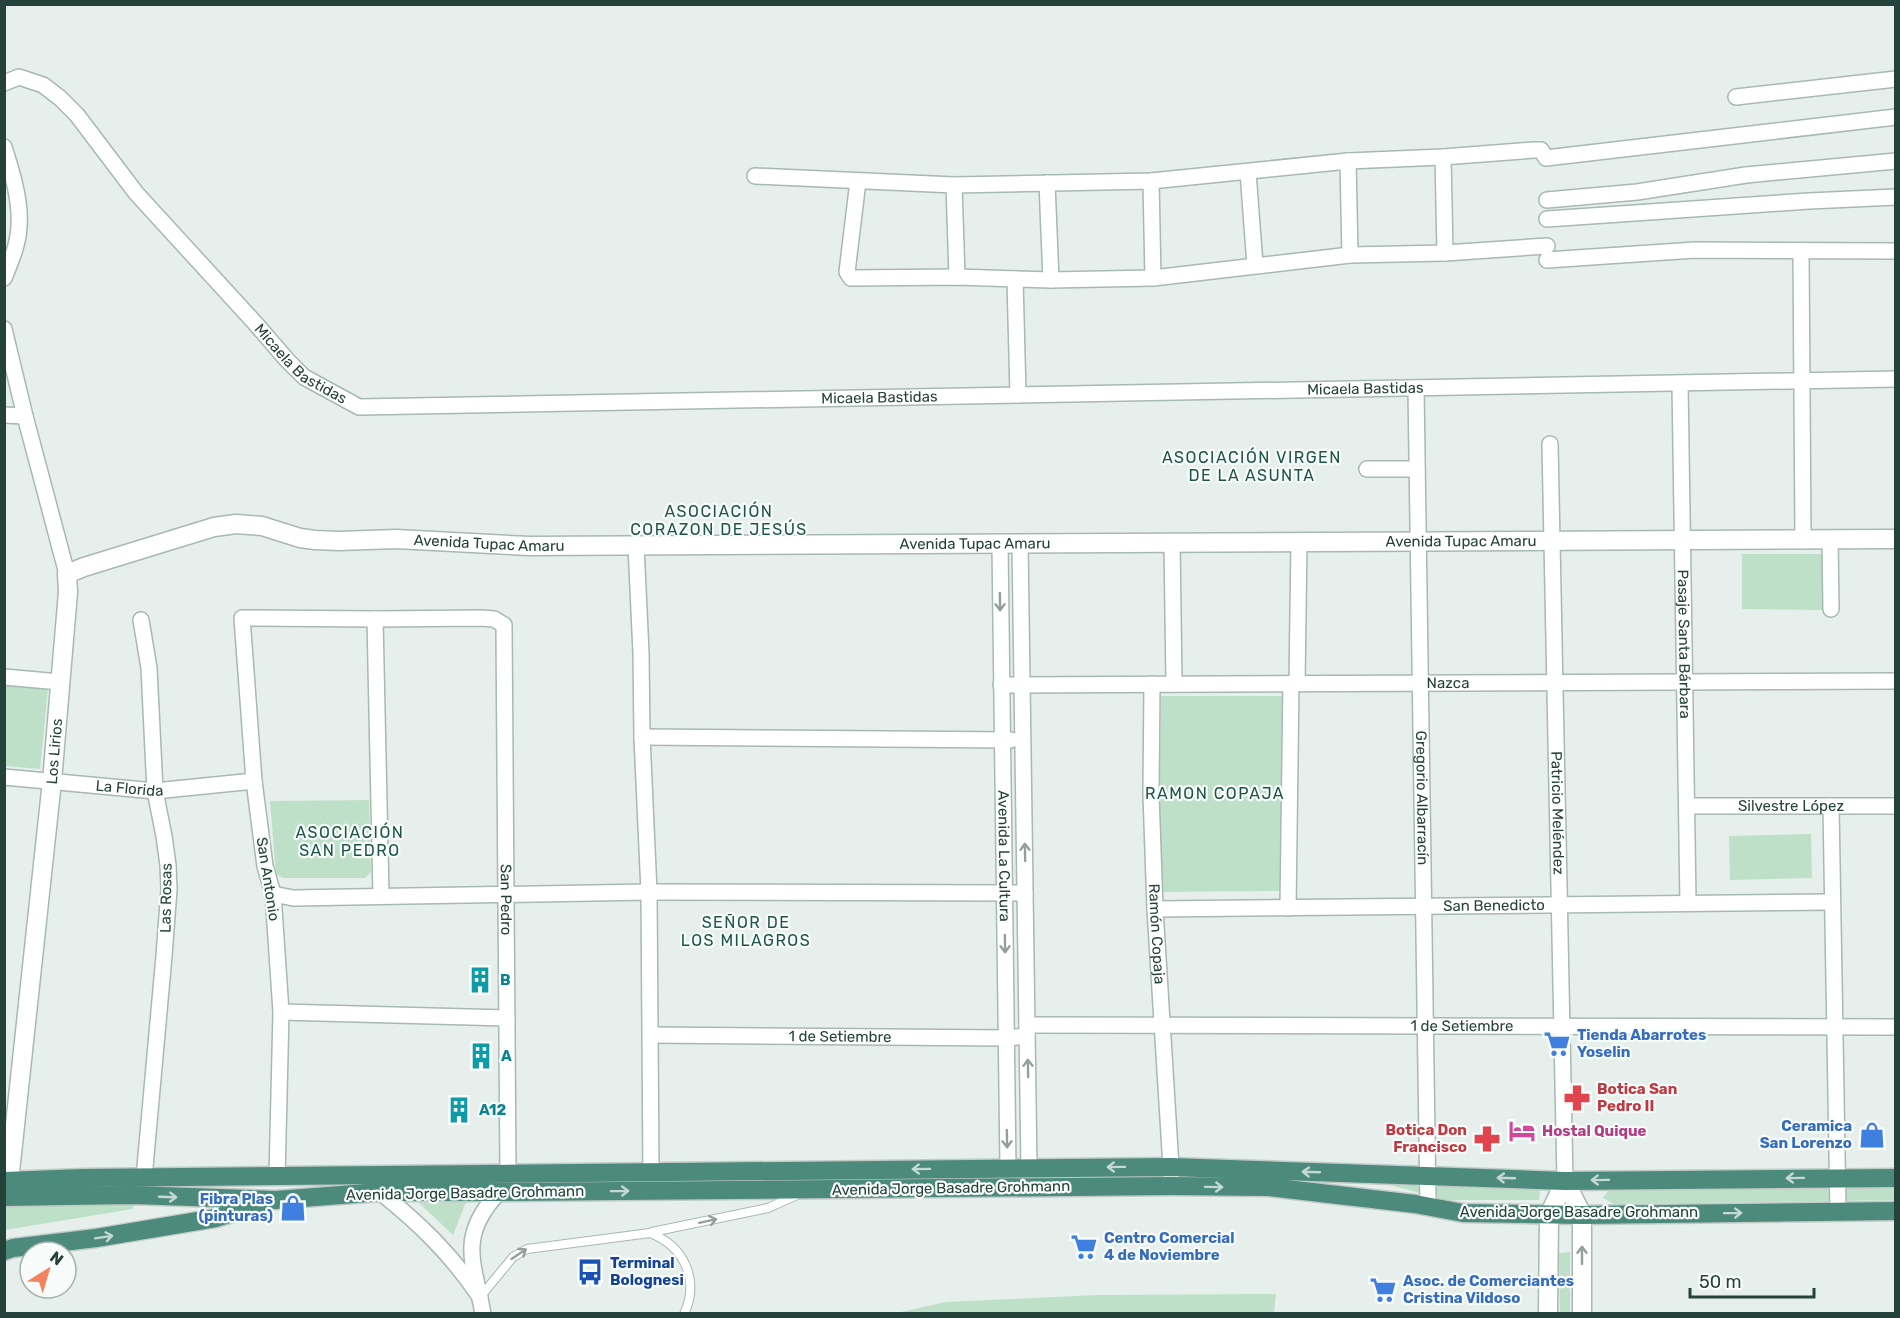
<svg xmlns="http://www.w3.org/2000/svg" width="1900" height="1318" viewBox="0 0 1900 1318" font-family="Rubik,sans-serif">
<style>
.green{fill:#bfe0c8}
.lines{fill:none;stroke-linecap:round;stroke-linejoin:round}
.service-casing{stroke:#a8b8b2;stroke-width:10}
.minor-casing{stroke:#a8b8b2;stroke-width:18}
.tertiary-casing{stroke:#a8b8b2;stroke-width:21}
.trunk-casing{stroke:#c2cac8;stroke-width:21}
.service{stroke:#fff;stroke-width:8}
.minor{stroke:#fff;stroke-width:15}
.tertiary{stroke:#fff;stroke-width:18}
.trunk{stroke:#4c8a7c;stroke-width:18}
.oneway{stroke:#92a09c}
.oneway2{stroke:#c4d9d4}
.labels{text-anchor:middle;stroke-width:4.5;stroke-linejoin:round;paint-order:stroke}
.street-label{font-size:15px;fill:#24423a;stroke:#f7fbf9}
.culture-label{font-size:15px;font-weight:bold;fill:#0d838f;stroke:#f7fbf9;text-anchor:start}
.shop-label{font-size:15px;font-weight:bold;fill:#366cbe;stroke:#f7fbf9;text-anchor:start}
.health-label{font-size:15px;font-weight:bold;fill:#be3a42;stroke:#f7fbf9;text-anchor:start}
.hotel-label{font-size:15px;font-weight:bold;fill:#b23c85;stroke:#f7fbf9;text-anchor:start}
.transit-label{font-size:15px;font-weight:bold;fill:#164399;stroke:#f7fbf9;text-anchor:start}
.neighbourhood-label{font-size:16px;letter-spacing:1.5px;fill:#1f5548;stroke:#f7fbf9}
</style>
<rect width="100%" height="100%" fill="#e6efeb"/>
<g class="green">
<path d="M1742 554H1824L1823 610 1742 609Z"/>
<path d="M5 685 48 689 40 769 5 766Z"/>
<path d="M1161 696H1282L1281 891 1162 892 1158 889Z"/>
<path d="M369 800 371 872 365 878H283L276 874 270 801Z"/>
<path d="M1811 834 1812 878 1730 880 1729 836Z"/>
<path d="M1390 1185 1538 1187 1540 1193 1539 1200H1446Z"/>
<path d="M1896 1187 1895 1200 1614 1204 1603 1198 1609 1189Z"/>
<path d="M132 1198 133 1209 5 1230V1204Z"/>
<path d="M466 1202 453 1235 419 1203Z"/>
<path d="M1570 1252V1313H1560L1559 1253Z"/>
<path d="M1276 1294 1274 1313H896L946 1302 1097 1295Z"/>
</g>
<g class="lines">
<g class="service-casing">
<g id="service">
<path d="M652 1232 768 1208 797 1195"/>
<path d="M481 1296 513 1257 527 1249 650 1233C684 1246 700 1280 684 1314"/>
</g>
</g>
<g class="minor-casing">
<g id="minor">
<path id="s1" d="M4 83 19 77 43 85 60 98 77 115 136 193 255 323 287 360 304 377 359 407 1896 379"/>
<path d="M1736 97 1896 79"/>
<path d="M4 147C12 172 21 201 19 227 18 245 11 261 4 278"/>
<path d="M1443 157 1445 253"/>
<path d="M1348 161 1350 255"/>
<path d="M1248 172 1255 265"/>
<path d="M755 176 954 185 1151 181 1348 161 1443 157 1534 150H1541L1546 158 1896 117"/>
<path d="M858 181 847 272 851 278 957 277 1051 280 1153 278 1350 255 1445 253 1547 246"/>
<path d="M1151 181 1153 278"/>
<path d="M1047 183 1051 280"/>
<path d="M954 185 957 277"/>
<path d="M1547 200 1637 192 1746 175 1896 161"/>
<path d="M1547 219 1809 201 1896 197"/>
<path d="M1801 252 1803 539"/>
<path d="M1547 260 1695 250 1896 251"/>
<path d="M1015 279 1018 395"/>
<path d="M4 329 25 416 67 574"/>
<path id="s2" d="M1680 384 1688 903"/>
<path id="s3" d="M1416 388 1428 1207"/>
<path d="M4 415 25 416"/>
<path id="s4" d="M1550 444 1565 1181"/>
<path d="M1367 469H1417"/>
<path d="M1830 539 1831 609"/>
<path d="M1172 543 1174 684"/>
<path id="s5" d="M1000 544 1008 1168"/>
<path d="M1020 544 1029 1168"/>
<path d="M636 546 641 653 642 737 649 892 651 1172"/>
<path d="M375 619 381 896"/>
<path d="M141 620 149 668 155 791 164 836 168 865 169 889 164 956 144 1178"/>
<path d="M4 677 60 682"/>
<path d="M1297 683 1299 542"/>
<path id="s6" d="M1152 684 1151 794 1155 909 1171 1167V1186"/>
<path id="s7" d="M1001 685 1896 681"/>
<path d="M642 737 1011 740"/>
<path id="s8" d="M4 777 155 791 254 781"/>
<path id="s9" d="M1687 806H1896"/>
<path d="M1831 806 1838 1211"/>
<path d="M273 894 293 898 649 892 1025 893"/>
<path d="M1288 908 1291 683"/>
<path id="s10" d="M1155 909 1832 902"/>
<path d="M281 1012 507 1018"/>
<path id="s11" d="M1027 1025 1896 1027"/>
<path id="s12" d="M651 1035 1006 1038 1027 1036"/>
<path id="s13" d="M277 1177 281 1012 273 894 265 866 254 781 242 618 375 619 482 618 494 619 504 625 508 1174"/>
<path d="M380 1192C420 1224 451 1254 480 1297"/>
<path d="M483 1314C474 1262 457 1237 499 1192"/>
</g>
</g>
<g class="tertiary-casing">
<g id="tertiary">
<path id="s14" d="M9 1181 52 781 68 592 67 574 84 567 214 527 236 524 262 526 300 538 315 540 339 541 396 539 529 546 1896 539"/>
<path d="M1565 1181 1582 1215V1314"/>
<path d="M1548 1314 1549 1215 1565 1181"/>
</g>
</g>
<g class="trunk-casing">
<g id="trunk">
<path d="M4 1181 84 1178 1171 1167 1565 1181 1896 1178"/>
<path d="M4 1197 133 1195 276 1200 380 1192H499L1171 1186 1269 1187 1415 1204 1463 1213 1582 1215 1896 1211"/>
<path d="M4 1251 13 1248 96 1238 216 1218 259 1205"/>
</g>
</g>
<use href="#service" class="service"/>
<use href="#minor" class="minor"/>
<use href="#tertiary" class="tertiary"/>
<use href="#trunk" class="trunk"/>
</g>
<defs><path id="oneway-shaft" d="M-6 0H5M1.5-3L5.5 0L1.5 3" fill="none" stroke-width="1.6" stroke-linecap="round" stroke-linejoin="round" transform="scale(1.5)"/></defs>
<g class="oneway">
<use href="#oneway-shaft" transform="translate(1000 602) rotate(89)"/>
<use href="#oneway-shaft" transform="translate(1025 852) rotate(-91)"/>
<use href="#oneway-shaft" transform="translate(1005 944) rotate(89)"/>
<use href="#oneway-shaft" transform="translate(1028 1068) rotate(-91)"/>
<use href="#oneway-shaft" transform="translate(1007 1139) rotate(89)"/>
<use href="#oneway-shaft" transform="translate(708 1221) rotate(-12)"/>
<use href="#oneway-shaft" transform="translate(519 1254) rotate(-34)"/>
<use href="#oneway-shaft" transform="translate(1582 1255) rotate(-90)"/>
</g>
<g class="oneway2">
<use href="#oneway-shaft" transform="translate(1116 1167) rotate(179)"/>
<use href="#oneway-shaft" transform="translate(921 1169) rotate(179)"/>
<use href="#oneway-shaft" transform="translate(1311 1172) rotate(-178)"/>
<use href="#oneway-shaft" transform="translate(1506 1178) rotate(-178)"/>
<use href="#oneway-shaft" transform="translate(1795 1178) rotate(179)"/>
<use href="#oneway-shaft" transform="translate(1600 1180) rotate(179)"/>
<use href="#oneway-shaft" transform="translate(1214 1187) rotate(1)"/>
<use href="#oneway-shaft" transform="translate(620 1191) rotate(-1)"/>
<use href="#oneway-shaft" transform="translate(168 1197) rotate(2)"/>
<use href="#oneway-shaft" transform="translate(1733 1213) rotate(-1)"/>
<use href="#oneway-shaft" transform="translate(104 1237) rotate(-9)"/>
</g>
<defs>
<g id="building-bare" transform="scale(2.07)"><path d="M-4-6H4V6H1V3H-1V6H-4ZM-2.5-4.3h1.7v1.8h-1.7ZM.8-4.3h1.7v1.8H.8ZM-2.5-1h1.7V.8h-1.7ZM.8-1h1.7V.8H.8Z" fill="#0f9aa8" stroke="#f7fbf9" stroke-width="2.5" paint-order="stroke"/></g>
<g id="supermarket-bare" transform="scale(2.07)"><path d="M-6-5.5h2.5l.6 2H6L4.5 2H-2.5L-4.4-4H-6ZM-1.5 3.2a1.3 1.3 0 1 0 .1 0ZM3 3.2a1.3 1.3 0 1 0 .1 0Z" fill="#3f7fe0" stroke="#f7fbf9" stroke-width="2.5" paint-order="stroke"/></g>
<g id="pharmacy-bare" transform="scale(2.07)"><path d="M-2-6h4v4h4v4h-4v4h-4v-4h-4v-4h4Z" fill="#e0444e" stroke="#f7fbf9" stroke-width="2.5" paint-order="stroke"/></g>
<g id="hotel-bare" transform="scale(2.07)"><path d="M-6-4.5h1.5V1H6V5H4.5V3h-9V5H-6ZM-4 0a1.8 1.8 0 1 1 3.6 0ZM.5 0V-2.5h3Q6-2.5 6 0Z" fill="#d1479c" stroke="#f7fbf9" stroke-width="2.5" paint-order="stroke"/></g>
<g id="shop-bare" transform="scale(2.07)"><path d="M-5-2.5h2.3a2.7 3.5 0 0 1 5.4 0H5L5.5 6h-11ZM-1.5-2.5h3a1.5 2.3 0 0 0-3 0Z" fill="#3f7fe0" stroke="#f7fbf9" stroke-width="2.5" paint-order="stroke"/></g>
<g id="bus-bare" transform="scale(2.07)"><path d="M-5-6H5V4H4V6H2V4H-2V6H-4V4H-5ZM-3.5-4V0h7V-4ZM-3.5 1.2v1.5H-2V1.2ZM2 1.2v1.5H3.5V1.2Z" fill="#1a4fb4" stroke="#f7fbf9" stroke-width="2.5" paint-order="stroke"/></g>
</defs>
<g fill-rule="evenodd">
<use href="#building-bare" x="480" y="980"/>
<use href="#supermarket-bare" x="1557" y="1044"/>
<use href="#building-bare" x="481" y="1056"/>
<use href="#pharmacy-bare" x="1577" y="1098"/>
<use href="#building-bare" x="459" y="1110"/>
<use href="#hotel-bare" x="1522" y="1131"/>
<use href="#shop-bare" x="1872" y="1135"/>
<use href="#pharmacy-bare" x="1487" y="1139"/>
<use href="#shop-bare" x="293" y="1208"/>
<use href="#supermarket-bare" x="1084" y="1247"/>
<use href="#bus-bare" x="590" y="1272"/>
<use href="#supermarket-bare" x="1383" y="1290"/>
</g>
<g class="labels">
<g class="street-label">
<text dy="5" stroke="none"><textPath href="#s1" startOffset="423">Micaela Bastidas</textPath></text>
<text dy="5" stroke="none"><textPath href="#s1" startOffset="1503">Micaela Bastidas</textPath></text>
<text dy="5" stroke="none"><textPath href="#s1" startOffset="1017">Micaela Bastidas</textPath></text>
<text dy="5" stroke="none"><textPath href="#s14" startOffset="2014">Avenida Tupac Amaru</textPath></text>
<text dy="5" stroke="none"><textPath href="#s14" startOffset="1042">Avenida Tupac Amaru</textPath></text>
<text dy="5" stroke="none"><textPath href="#s14" startOffset="1528">Avenida Tupac Amaru</textPath></text>
<text dy="5" stroke="none"><textPath href="#s2" startOffset="260">Pasaje Santa Bárbara</textPath></text>
<text dy="5" stroke="none"><textPath href="#s7" startOffset="447">Nazca</textPath></text>
<text dy="5" stroke="none"><textPath href="#s14" startOffset="432">Los Lirios</textPath></text>
<text dy="5" stroke="none"><textPath href="#s8" startOffset="126">La Florida</textPath></text>
<text dy="5" stroke="none"><textPath href="#s3" startOffset="410">Gregorio Albarracín</textPath></text>
<text dy="5" stroke="none"><textPath href="#s9" startOffset="104">Silvestre López</textPath></text>
<text dy="5" stroke="none"><textPath href="#s4" startOffset="369">Patricio Meléndez</textPath></text>
<text dy="5" stroke="none"><textPath href="#s5" startOffset="312">Avenida La Cultura</textPath></text>
<text transform="translate(268 879) rotate(81)" y="5">San Antonio</text>
<text transform="translate(166 898) rotate(-89)" y="5">Las Rosas</text>
<text dy="5" stroke="none"><textPath href="#s13" startOffset="1100">San Pedro</textPath></text>
<text dy="5" stroke="none"><textPath href="#s10" startOffset="339">San Benedicto</textPath></text>
<text dy="5" stroke="none"><textPath href="#s6" startOffset="250">Ramón Copaja</textPath></text>
<text dy="5" stroke="none"><textPath href="#s11" startOffset="435">1 de Setiembre</textPath></text>
<text dy="5" stroke="none"><textPath href="#s12" startOffset="189">1 de Setiembre</textPath></text>
<text transform="translate(951 1188) rotate(-1)" y="5">Avenida Jorge Basadre Grohmann</text>
<text transform="translate(465 1193) rotate(-1)" y="5">Avenida Jorge Basadre Grohmann</text>
<text x="1579" y="1217">Avenida Jorge Basadre Grohmann</text>
</g>
<g class="culture-label">
<text x="500" y="985">B</text>
<text x="501" y="1061">A</text>
<text x="479" y="1115">A12</text>
</g>
<g class="shop-label">
<text x="1577" y="1040">Tienda Abarrotes<tspan x="1577" dy="17">Yoselin</tspan></text>
<text x="1852" y="1131" text-anchor="end">Ceramica<tspan x="1852" dy="17">San Lorenzo</tspan></text>
<text x="273" y="1204" text-anchor="end">Fibra Plas<tspan x="273" dy="17">(pinturas)</tspan></text>
<text x="1104" y="1243">Centro Comercial<tspan x="1104" dy="17">4 de Noviembre</tspan></text>
<text x="1403" y="1286">Asoc. de Comerciantes<tspan x="1403" dy="17">Cristina Vildoso</tspan></text>
</g>
<g class="health-label">
<text x="1597" y="1094">Botica San<tspan x="1597" dy="17">Pedro II</tspan></text>
<text x="1467" y="1135" text-anchor="end">Botica Don<tspan x="1467" dy="17">Francisco</tspan></text>
</g>
<g class="hotel-label">
<text x="1542" y="1136">Hostal Quique</text>
</g>
<g class="transit-label">
<text x="610" y="1268">Terminal<tspan x="610" dy="17">Bolognesi</tspan></text>
</g>
<g class="neighbourhood-label">
<text x="1252" y="463">ASOCIACIÓN VIRGEN<tspan x="1252" dy="18">DE LA ASUNTA</tspan></text>
<text x="719" y="517">ASOCIACIÓN<tspan x="719" dy="18">CORAZON DE JESÚS</tspan></text>
<text x="1215" y="799">RAMON COPAJA</text>
<text x="350" y="838">ASOCIACIÓN<tspan x="350" dy="18">SAN PEDRO</tspan></text>
<text x="746" y="928">SEÑOR DE<tspan x="746" dy="18">LOS MILAGROS</tspan></text>
</g>
</g>
<rect width="1900" height="1318" fill="none" stroke="#24423a" stroke-width="12"/>
<g transform="translate(48 1270) rotate(37)"><circle r="28" fill="#f7fbf9" stroke="#a3b1ad" stroke-width="1.5"/>
<path d="M0-4.5L10 22L0 15L-10 22Z" fill="#f4845f"/>
<text y="-9" font-size="16" font-weight="bold" text-anchor="middle" fill="#24423a">N</text>
</g>
<path d="M1690 1288v9h124v-9" fill="none" stroke="#24423a" stroke-width="3"/>
<text x="1699" y="1288" font-size="18" fill="#24423a" stroke="#f7fbf9" stroke-width="4.5" paint-order="stroke">50 m</text>
</svg>
